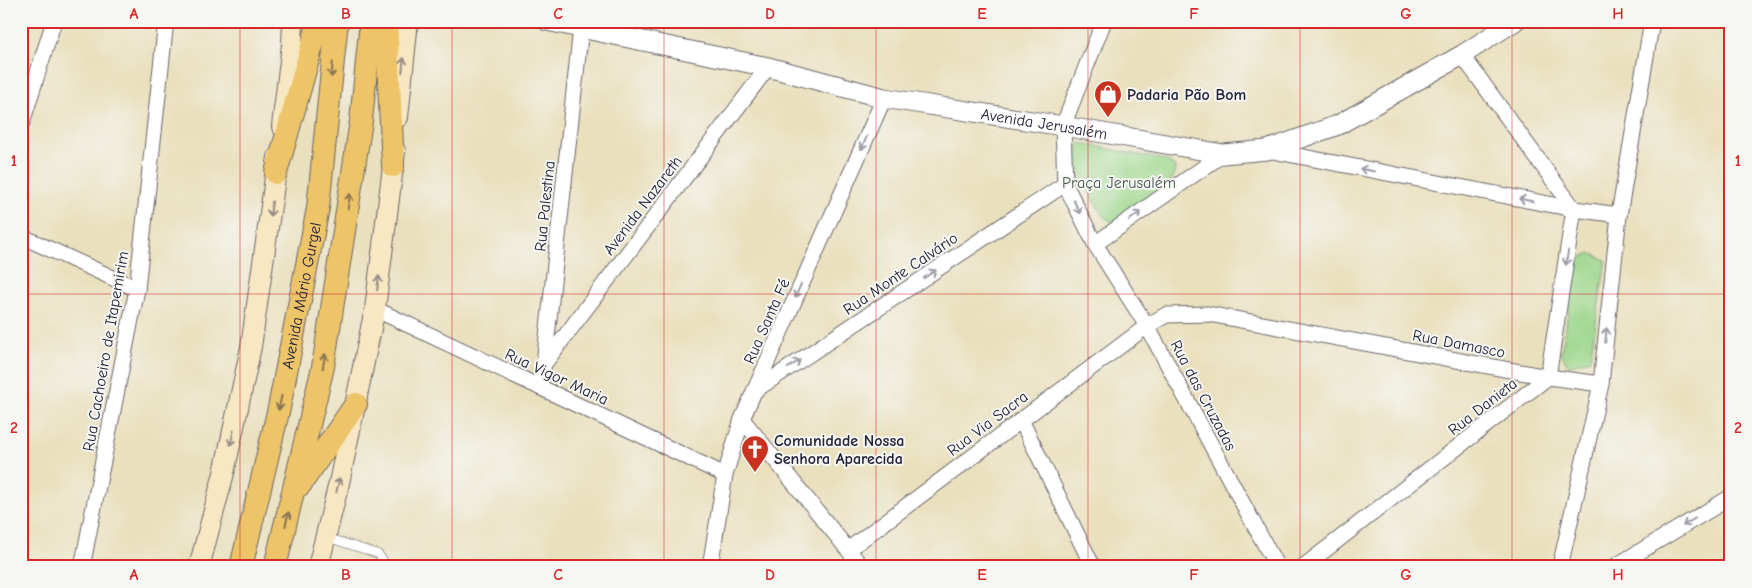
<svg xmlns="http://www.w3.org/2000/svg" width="1752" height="588" viewBox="0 0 1752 588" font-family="'Comic Neue',sans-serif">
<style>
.green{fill:#9cd68a;stroke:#5f7c62}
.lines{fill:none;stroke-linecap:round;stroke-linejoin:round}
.service-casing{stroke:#686468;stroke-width:9}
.minor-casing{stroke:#686468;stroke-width:17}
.tertiary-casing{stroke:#686468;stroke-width:21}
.secondary-casing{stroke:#686468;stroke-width:22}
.primary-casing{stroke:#686468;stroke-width:24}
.service{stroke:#fff;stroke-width:8}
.minor{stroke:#fff;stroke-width:15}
.tertiary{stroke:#fff;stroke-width:19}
.secondary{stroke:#f8e7c3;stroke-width:20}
.primary{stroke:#eec469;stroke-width:22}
.oneway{stroke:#988e86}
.oneway2{stroke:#887352}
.oneway3{stroke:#9c9ca7}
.grid{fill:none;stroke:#d62828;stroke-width:1;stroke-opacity:0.55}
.labels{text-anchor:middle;stroke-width:4;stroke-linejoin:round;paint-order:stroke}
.poi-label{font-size:16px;font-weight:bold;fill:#22223b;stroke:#f6f6f2;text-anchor:start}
.street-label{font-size:16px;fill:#22223b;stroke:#f6f6f2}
.park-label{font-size:16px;fill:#475853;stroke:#f6f6f2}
.neatline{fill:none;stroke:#d62828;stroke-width:2}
.grid-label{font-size:16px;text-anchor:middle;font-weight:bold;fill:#d62828}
</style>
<rect width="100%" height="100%" fill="#f6f6f2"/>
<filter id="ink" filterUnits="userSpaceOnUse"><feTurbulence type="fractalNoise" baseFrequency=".02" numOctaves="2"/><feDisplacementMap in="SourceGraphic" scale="10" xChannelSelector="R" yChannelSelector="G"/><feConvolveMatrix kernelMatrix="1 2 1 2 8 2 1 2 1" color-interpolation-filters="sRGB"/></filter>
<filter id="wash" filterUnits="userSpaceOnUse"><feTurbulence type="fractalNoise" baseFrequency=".0096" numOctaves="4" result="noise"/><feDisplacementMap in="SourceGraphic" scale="20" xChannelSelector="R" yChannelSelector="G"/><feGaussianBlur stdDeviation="1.12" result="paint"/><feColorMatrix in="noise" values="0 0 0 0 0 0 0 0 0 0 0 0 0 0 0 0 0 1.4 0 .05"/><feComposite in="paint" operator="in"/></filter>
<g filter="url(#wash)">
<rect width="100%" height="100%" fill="#e9e0bd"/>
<g class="green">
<path d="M1080 143 1165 160 1175 167 1174 176 1167 186 1113 223 1103 216 1073 165 1075 151Z"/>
<path d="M1590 253 1606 260 1590 359 1569 366 1561 354 1577 260Z"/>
</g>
</g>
<g filter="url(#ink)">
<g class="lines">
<g class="service-casing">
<path id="service" d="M326 537 378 554 383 560 381 567"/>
</g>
<g class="minor-casing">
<g id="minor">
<path d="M1104 21 1063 126 1065 184 1095 244 1147 326 1277 567"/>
<path d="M1462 55 1574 209"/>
<path d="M21 126 54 21"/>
<path d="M1267 150 1574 209 1619 215"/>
<path d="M21 236 137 289"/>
<path d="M1095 244 1223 154"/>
<path d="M375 309 725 475"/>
<path d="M544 364 768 67"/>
<path d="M539 387 544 364 581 28"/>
<path d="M754 391 1065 184"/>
<path d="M742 419 862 567"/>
<path d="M1021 420 1093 567"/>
<path d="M849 549 1147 326 1166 315 1208 314 1548 377 1601 384"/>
<path d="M82 567 137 289 166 21"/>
<path d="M710 567 725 475 742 419 884 98"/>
<path d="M1303 567 1548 377 1574 209"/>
<path d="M1560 567 1601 384 1619 215 1652 21"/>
<path d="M1614 567 1731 497"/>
</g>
</g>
<g class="tertiary-casing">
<g id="tertiary">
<path id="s1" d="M547 21 768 67 884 98 1063 126 1223 154 1267 150 1338 125 1462 55 1515 21"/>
</g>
</g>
<g class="secondary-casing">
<g id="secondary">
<path d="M398 117 408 21"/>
<path d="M282 126 292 44 293 21"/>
<path d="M199 567 224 473 251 347 278 157"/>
<path d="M318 567 339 483 375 309 395 151"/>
</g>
</g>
<g class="primary-casing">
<g id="primary">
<path d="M386 21 393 166"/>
<path d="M276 173 319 21"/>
<path d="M300 485 356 404"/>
<path id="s2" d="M241 567 279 408 318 208 337 21"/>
<path d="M275 567 323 367 361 121 371 21"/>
</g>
</g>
<use href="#service" class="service"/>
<use href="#minor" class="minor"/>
<use href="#tertiary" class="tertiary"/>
<use href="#secondary" class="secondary"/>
<use href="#primary" class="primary"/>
</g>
<defs><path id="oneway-shaft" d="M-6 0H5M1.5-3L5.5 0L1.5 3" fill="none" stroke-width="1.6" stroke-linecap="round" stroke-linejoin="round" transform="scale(1.25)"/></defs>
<g class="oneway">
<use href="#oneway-shaft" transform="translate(403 65) rotate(-84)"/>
<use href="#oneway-shaft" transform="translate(271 209) rotate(98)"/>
<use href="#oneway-shaft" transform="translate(378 283) rotate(-83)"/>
<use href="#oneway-shaft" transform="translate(232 438) rotate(102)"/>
<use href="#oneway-shaft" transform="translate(338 485) rotate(-77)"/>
</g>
<g class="oneway2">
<use href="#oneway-shaft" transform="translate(332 70) rotate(96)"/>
<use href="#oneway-shaft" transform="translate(349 201) rotate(-81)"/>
<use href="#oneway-shaft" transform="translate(324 361) rotate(-80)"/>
<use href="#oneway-shaft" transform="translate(280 403) rotate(102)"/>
<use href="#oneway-shaft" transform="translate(287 519) rotate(-77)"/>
</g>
<g class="oneway3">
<use href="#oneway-shaft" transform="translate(864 143) rotate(114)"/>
<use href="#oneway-shaft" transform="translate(1367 170) rotate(-169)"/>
<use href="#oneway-shaft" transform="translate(1526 200) rotate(-169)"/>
<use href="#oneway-shaft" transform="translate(1077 207) rotate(63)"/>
<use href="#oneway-shaft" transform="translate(1135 216) rotate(-35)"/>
<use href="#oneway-shaft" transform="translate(1567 258) rotate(99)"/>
<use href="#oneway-shaft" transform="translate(930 274) rotate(-34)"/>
<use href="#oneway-shaft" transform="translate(798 291) rotate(114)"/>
<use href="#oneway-shaft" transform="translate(1606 335) rotate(-84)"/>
<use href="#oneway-shaft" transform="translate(794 364) rotate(-34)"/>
<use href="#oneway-shaft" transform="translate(1689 522) rotate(149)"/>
</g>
</g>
<path class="grid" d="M240 21V567M452 21V567M664 21V567M876 21V567M1088 21V567M1300 21V567M1512 21V567M21 294H1731"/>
<defs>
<g id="shop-pin" transform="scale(1.4375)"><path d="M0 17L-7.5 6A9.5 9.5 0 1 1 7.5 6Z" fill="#c8321e" stroke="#f6f6f2"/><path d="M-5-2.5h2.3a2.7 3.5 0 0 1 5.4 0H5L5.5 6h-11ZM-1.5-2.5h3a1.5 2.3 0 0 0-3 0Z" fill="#fff"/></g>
<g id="church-pin" transform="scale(1.4375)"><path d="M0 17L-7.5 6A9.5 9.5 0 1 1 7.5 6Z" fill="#c8321e" stroke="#f6f6f2"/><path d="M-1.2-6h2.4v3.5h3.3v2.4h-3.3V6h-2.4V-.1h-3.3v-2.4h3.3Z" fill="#fff"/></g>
</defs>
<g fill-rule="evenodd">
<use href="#shop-pin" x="1108" y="94"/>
<use href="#church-pin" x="755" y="449"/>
</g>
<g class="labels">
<g class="poi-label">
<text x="1127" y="100">Padaria Pão Bom</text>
<text x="774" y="446">Comunidade Nossa<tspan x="774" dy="18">Senhora Aparecida</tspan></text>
</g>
<g class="street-label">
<text dy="6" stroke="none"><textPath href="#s1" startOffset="508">Avenida Jerusalém</textPath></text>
<text transform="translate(642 205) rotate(-53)" y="6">Avenida Nazareth</text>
<text transform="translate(544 206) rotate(-84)" y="6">Rua Palestina</text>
<text transform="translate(900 273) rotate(-34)" y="6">Rua Monte Calvário</text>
<text dy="6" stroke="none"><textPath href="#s2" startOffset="278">Avenida Mário Gurgel</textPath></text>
<text transform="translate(766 321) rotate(-66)" y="6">Rua Santa Fé</text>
<text transform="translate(1459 343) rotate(11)" y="6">Rua Damasco</text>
<text transform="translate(105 351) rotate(-80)" y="6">Rua Cachoeiro de Itapemirim</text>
<text transform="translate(557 376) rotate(25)" y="6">Rua Vigor Maria</text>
<text transform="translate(1204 395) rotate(62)" y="6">Rua das Cruzadas</text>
<text transform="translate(1482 406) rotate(-38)" y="6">Rua Danieta</text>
<text transform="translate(987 423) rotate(-37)" y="6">Rua Via Sacra</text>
</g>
<g class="park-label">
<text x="1119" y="188">Praça Jerusalém</text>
</g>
</g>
<rect width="1752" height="588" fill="none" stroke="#f6f6f2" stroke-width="55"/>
<rect x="28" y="28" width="1696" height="532" class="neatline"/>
<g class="grid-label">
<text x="134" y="19">A</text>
<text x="346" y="19">B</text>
<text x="558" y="19">C</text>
<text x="770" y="19">D</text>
<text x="982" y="19">E</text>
<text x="1194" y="19">F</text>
<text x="1406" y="19">G</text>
<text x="1618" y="19">H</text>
<text x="14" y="166">1</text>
<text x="1738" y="166">1</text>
<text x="14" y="433">2</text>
<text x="1738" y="433">2</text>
<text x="134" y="580">A</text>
<text x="346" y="580">B</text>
<text x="558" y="580">C</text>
<text x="770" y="580">D</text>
<text x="982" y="580">E</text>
<text x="1194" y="580">F</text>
<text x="1406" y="580">G</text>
<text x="1618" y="580">H</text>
</g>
</svg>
